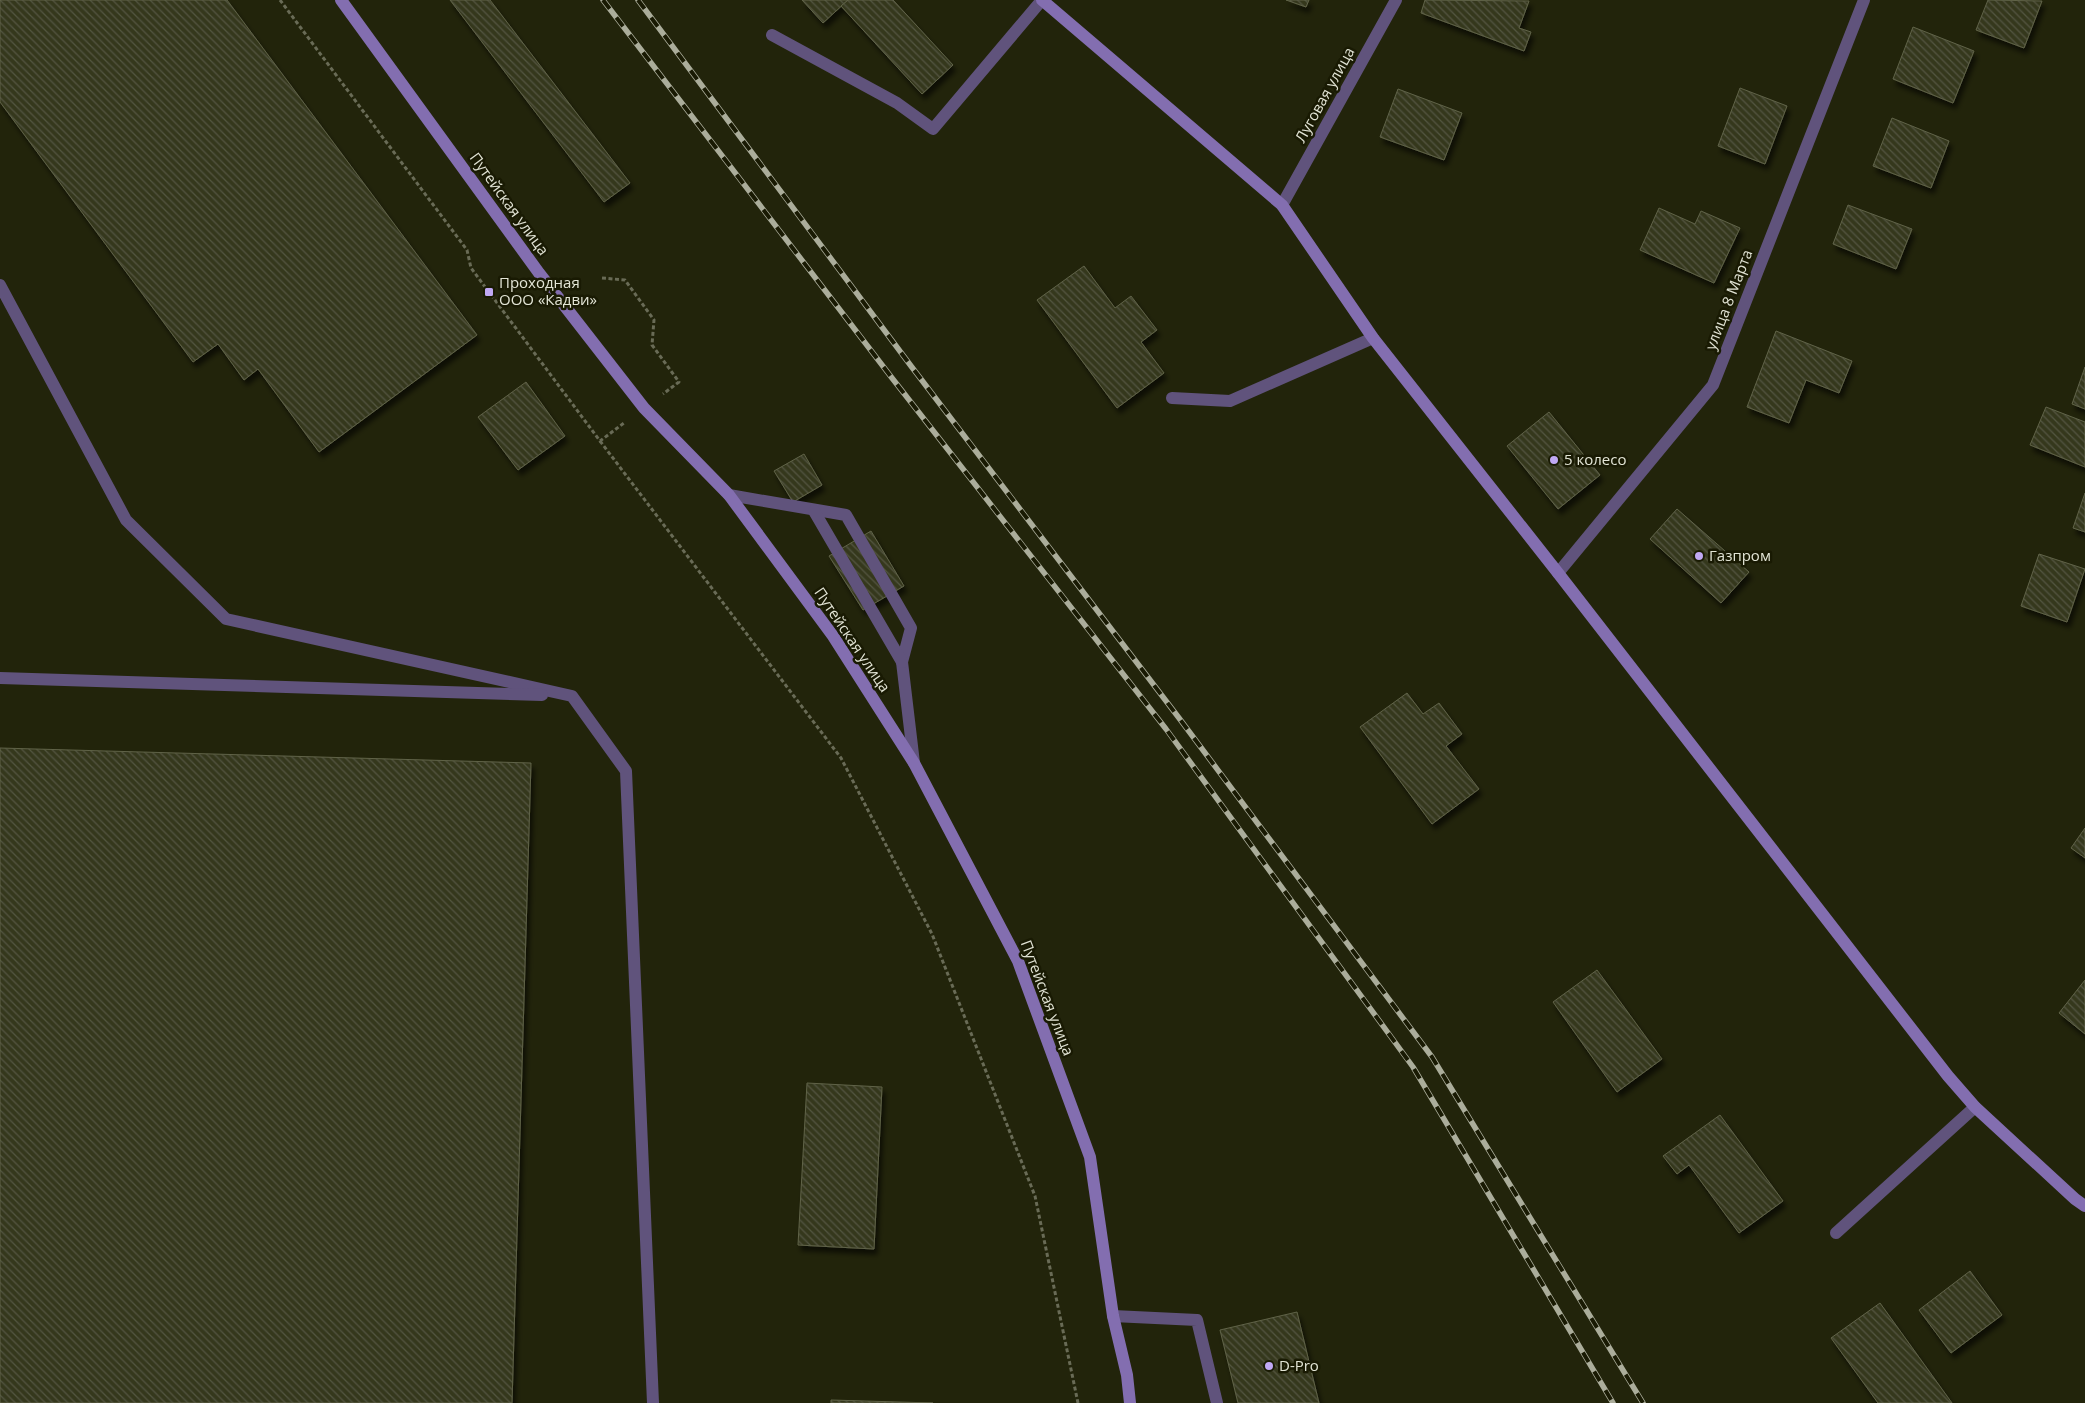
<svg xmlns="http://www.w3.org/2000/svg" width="2085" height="1403" viewBox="0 0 2085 1403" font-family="'Open Sans',sans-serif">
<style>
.building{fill:url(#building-back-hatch);stroke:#606348;filter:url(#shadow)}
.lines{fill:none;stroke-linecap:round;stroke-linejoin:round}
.path{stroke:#696b56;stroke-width:3;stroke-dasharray:4 2.5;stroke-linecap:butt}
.service{stroke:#60537c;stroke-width:12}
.minor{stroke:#60537c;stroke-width:12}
.secondary{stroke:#836eb0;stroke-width:12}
.rail-casing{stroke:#abad9b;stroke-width:5.5}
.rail{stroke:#191a03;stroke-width:4;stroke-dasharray:11;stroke-linecap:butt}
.poi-dot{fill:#c0a8f4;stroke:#191a03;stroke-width:2}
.labels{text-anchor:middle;stroke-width:5;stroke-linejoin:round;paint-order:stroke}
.street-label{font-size:15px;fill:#e2e4d5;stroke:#191a03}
.poi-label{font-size:15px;fill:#e2e4d5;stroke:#191a03;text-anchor:start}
</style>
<defs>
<pattern id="building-back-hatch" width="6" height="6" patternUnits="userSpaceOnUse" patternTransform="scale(1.25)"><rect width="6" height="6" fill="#36381f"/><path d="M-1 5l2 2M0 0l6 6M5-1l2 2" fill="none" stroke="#53553f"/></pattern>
<filter id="shadow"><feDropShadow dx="3" dy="5.5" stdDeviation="2.5" flood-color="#0009"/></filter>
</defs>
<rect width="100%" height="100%" fill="#22240b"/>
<g class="building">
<path d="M0 0H227L477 335 319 452 258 369 244 380 218 344 193 362 0 102Z"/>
<path d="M450 0H490L630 183 604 202Z"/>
<path d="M802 0H848L823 23Z"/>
<path d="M848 0H893L953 65 922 94 841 6Z"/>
<path d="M1286 0H1309L1306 7Z"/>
<path d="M1425 0 1529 1 1519 28 1531 32 1524 51 1421 13Z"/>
<path d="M1988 0 2042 1 2024 48 1976 30Z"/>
<path d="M1913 27 1974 51 1953 103 1893 79Z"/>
<path d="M1740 88 1787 106 1765 164 1718 146Z"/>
<path d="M1398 89 1462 113 1444 160 1380 137Z"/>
<path d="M1892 118 1949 141 1931 188 1873 166Z"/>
<path d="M1848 205 1912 229 1896 269 1833 244Z"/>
<path d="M1659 208 1695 224 1701 211 1740 228 1714 283 1640 250Z"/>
<path d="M1084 266 1115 308 1131 296 1157 330 1141 342 1164 373 1117 408 1037 300Z"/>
<path d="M1776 331 1852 361 1839 393 1806 380 1789 423 1747 407Z"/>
<path d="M2085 367V409L2072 404Z"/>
<path d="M526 382 565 436 518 470 478 417Z"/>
<path d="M2046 407 2085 422V467L2030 445Z"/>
<path d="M1549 412 1600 475 1558 509 1507 446Z"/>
<path d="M804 454 822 485 793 502 774 471Z"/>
<path d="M2085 493V532L2073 528Z"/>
<path d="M1677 509 1749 572 1721 603 1650 539Z"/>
<path d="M871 531 904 586 863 610 829 556Z"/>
<path d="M2039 554 2085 569 2067 622 2021 606Z"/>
<path d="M1407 693 1423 714 1439 703 1462 734 1446 746 1479 789 1432 824 1360 727Z"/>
<path d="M0 748 531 763 512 1403H0Z"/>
<path d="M2085 828V858L2071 848Z"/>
<path d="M1597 970 1662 1059 1617 1092 1553 1002Z"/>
<path d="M2085 980V1034L2059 1013Z"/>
<path d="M807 1083 882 1087 874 1249 798 1245Z"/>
<path d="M1720 1115 1783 1201 1739 1233 1689 1165 1677 1174 1663 1156Z"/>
<path d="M1970 1271 2002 1315 1951 1353 1919 1310Z"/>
<path d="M1880 1303 1952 1403H1878L1831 1338Z"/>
<path d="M1297 1312 1319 1403H1238L1220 1330Z"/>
<path d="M831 1400 933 1403H831Z"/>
</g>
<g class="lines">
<g class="path">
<path d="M280 0 467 250 471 268 600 441 624 423"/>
<path d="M602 278 625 280 654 320 652 345 679 382 663 394"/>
<path d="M600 441 841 758 932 934 1035 1196 1078 1403"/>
</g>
<g class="service">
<path d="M772 35 897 103 933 129 1042 0"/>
<path d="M0 285 126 520 226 619 572 696 626 771 653 1403"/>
<path d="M1172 398 1230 401 1373 338"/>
<path d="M729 495 846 515 911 628 902 662 914 763"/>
<path d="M814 511 902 662"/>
<path d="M0 678 542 695"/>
<path d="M1836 1233 1975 1107"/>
<path d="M1113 1316 1197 1320 1217 1403"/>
</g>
<g class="minor">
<path d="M1282 205 1396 0"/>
<path d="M1558 573 1713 385 1864 0"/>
</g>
<g class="secondary">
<path d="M341 0 539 273 644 408 729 495 833 636 914 763 1018 961 1090 1157 1113 1316 1127 1375 1130 1403"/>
<path d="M1042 0 1282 205 1373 338 1558 573 1948 1076 1975 1107 2075 1199 2085 1206"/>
</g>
<g class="rail-casing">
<g id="rail">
<path d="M603 0 892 378 1166 729 1413 1067 1613 1403"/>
<path d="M638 0 911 366 1179 718 1432 1057 1643 1403"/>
</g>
</g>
<use href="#rail" class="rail"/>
</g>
<g class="poi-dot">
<rect x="484" y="287" width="10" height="10" rx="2.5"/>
<circle cx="1554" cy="460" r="5"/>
<circle cx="1699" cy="556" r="5"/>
<circle cx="1269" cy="1366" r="5"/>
</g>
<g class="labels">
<g class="street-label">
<text transform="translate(1325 95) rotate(-61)" y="5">Луговая улица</text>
<text transform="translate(509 204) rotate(54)" y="5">Путейская улица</text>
<text transform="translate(1729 300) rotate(-69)" y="5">улица 8 Марта</text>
<text transform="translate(852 640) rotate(56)" y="5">Путейская улица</text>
<text transform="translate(1047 998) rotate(69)" y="5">Путейская улица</text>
</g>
<g class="poi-label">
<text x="499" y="288">Проходная<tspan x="499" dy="17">ООО «Кадви»</tspan></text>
<text x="1564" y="465">5 колесо</text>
<text x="1709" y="561">Газпром</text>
<text x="1279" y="1371">D-Pro</text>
</g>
</g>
</svg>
